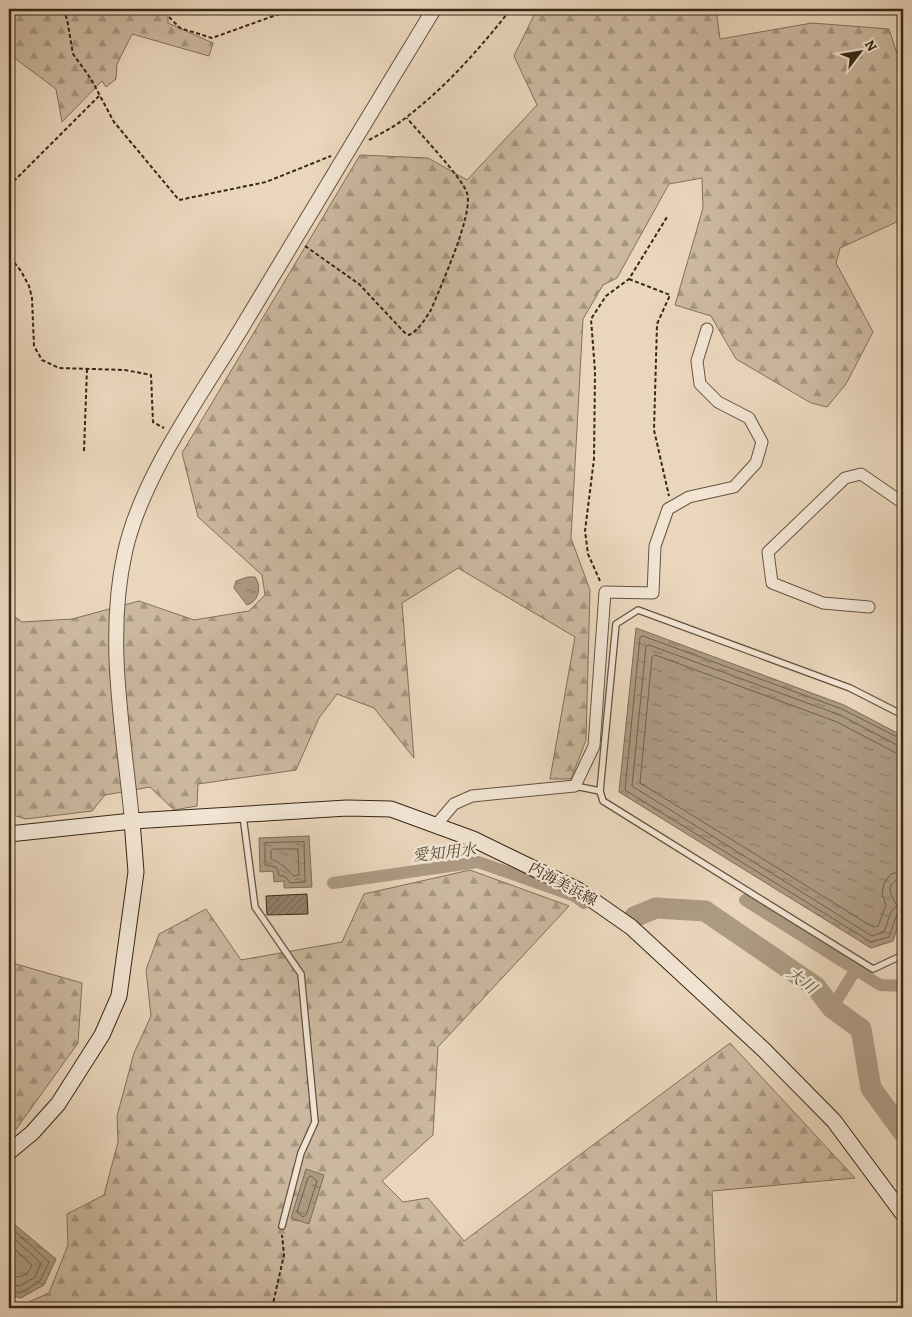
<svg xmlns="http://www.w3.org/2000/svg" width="912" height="1317" viewBox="0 0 912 1317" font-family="Alegreya,'Noto Serif JP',serif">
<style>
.forest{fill:url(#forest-firs);stroke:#82705a}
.water{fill:url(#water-ripples);stroke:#7e6c57}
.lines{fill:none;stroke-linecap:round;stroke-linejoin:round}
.shore{stroke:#72604c;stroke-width:1}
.canal{stroke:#ad9a83;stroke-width:12}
.river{stroke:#ad9a83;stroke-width:21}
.building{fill:url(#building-hatch);stroke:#372715}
.service-casing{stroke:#64533f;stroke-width:8}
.minor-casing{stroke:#64533f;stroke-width:13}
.tertiary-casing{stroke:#64533f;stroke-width:16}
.secondary-casing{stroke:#372715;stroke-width:17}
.path{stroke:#372715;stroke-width:2;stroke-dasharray:4 2.5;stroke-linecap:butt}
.service{stroke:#f1e4d3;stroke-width:5.5}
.minor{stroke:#f1e4d3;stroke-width:11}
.tertiary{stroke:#f1e4d3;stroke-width:14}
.secondary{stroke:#f1e4d3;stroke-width:15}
.labels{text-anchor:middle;stroke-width:5;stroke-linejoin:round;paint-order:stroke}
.street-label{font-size:15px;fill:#372715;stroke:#f1e4d3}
.water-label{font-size:16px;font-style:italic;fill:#5a4a36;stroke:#f1e4d3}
</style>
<defs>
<pattern id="forest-firs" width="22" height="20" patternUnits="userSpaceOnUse" patternTransform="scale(1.25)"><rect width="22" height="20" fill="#ccb8a0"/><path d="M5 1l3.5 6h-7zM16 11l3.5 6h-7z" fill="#a69681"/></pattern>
<pattern id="water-ripples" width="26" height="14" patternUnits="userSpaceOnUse" patternTransform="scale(1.25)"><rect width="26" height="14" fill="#ad9a83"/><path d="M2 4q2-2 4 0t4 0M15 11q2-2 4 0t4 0" fill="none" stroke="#8e7e6a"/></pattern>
<pattern id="building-hatch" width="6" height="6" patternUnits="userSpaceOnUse" patternTransform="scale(1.25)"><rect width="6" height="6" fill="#94826c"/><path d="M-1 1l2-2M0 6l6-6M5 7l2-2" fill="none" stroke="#7a6a58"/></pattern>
</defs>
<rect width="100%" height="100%" fill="#ead6bc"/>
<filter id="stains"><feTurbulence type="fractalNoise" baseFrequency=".004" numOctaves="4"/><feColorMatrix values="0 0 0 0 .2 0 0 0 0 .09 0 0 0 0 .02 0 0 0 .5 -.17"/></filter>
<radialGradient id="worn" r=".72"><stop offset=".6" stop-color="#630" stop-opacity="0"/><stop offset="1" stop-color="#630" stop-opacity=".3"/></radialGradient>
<g class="forest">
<path d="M9 9H59L62 13 80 9H168V23L213 43 209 56 132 34 117 64 116 79 106 87 102 81 62 122 56 89 9 54Z"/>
<path d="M537 9H716L720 39 812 23 889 29 899 60H903V219L840 248 836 263 873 332 846 384 827 407 811 403 736 359 711 316 675 305 703 208 702 178 669 184 617 278 603 285 583 319 571 538 590 590 586 740 571 779H550L575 637 458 568 402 603 414 758 374 708 337 694 319 718 296 770 198 784 197 806 174 810 150 787 105 795 92 811 26 819 9 814V612L22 622 72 619 139 601 194 620 249 611 265 595 262 575 198 517 182 453 360 155 428 158 467 180 537 105 514 56Z"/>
<path d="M470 870 569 906 438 1047 433 1135 382 1181 403 1202 428 1198 464 1241 730 1043 855 1178 712 1191 717 1308H9V1301L24 1304 49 1293 68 1245 67 1214 104 1195 118 1142 117 1116 134 1053 151 1016 146 970 159 934 206 909 241 960 342 942 364 894Z"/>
<path d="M9 962 82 983 78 1043 9 1139Z"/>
</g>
<g class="water">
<path d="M248 577H255C262 587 259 601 247 605L234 588 236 581Z"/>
<path d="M636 628 844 705 903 736V882L900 892 903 894V909L893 941 871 948 619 792Z"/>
<path d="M309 836 312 887 284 888V881L274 882 273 871 260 872 259 838Z"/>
<path d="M306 1169 324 1175 309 1224 291 1218Z"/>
<path d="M9 1220 56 1259 44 1285 21 1298 9 1295Z"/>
</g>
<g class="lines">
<g class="shore">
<path d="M903 740 842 709 643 636 640 637 625 790 871 942 889 937 897 914 903 911"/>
<path d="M903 746 897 745 840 715 649 645 646 646 632 786 872 936 884 932 891 912 897 905C889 895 885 880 903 879"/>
<path d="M903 754 894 752 837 722 655 655 652 657 640 783 873 927 878 926 886 905 882 894 884 883 891 874 903 871"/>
<path d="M304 842 305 882 290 883 286 877 279 875 276 867 265 865V843Z"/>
<path d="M273 849H298L299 875 294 876C287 869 280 862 271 859V851Z"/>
<path d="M311 1176 317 1181 306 1215 303 1217 297 1212 308 1178Z"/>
<path d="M9 1226 49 1262 40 1281 21 1293 9 1290"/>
<path d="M9 1234 41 1263 35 1277 20 1286 9 1284"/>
<path d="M9 1244 32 1265C27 1277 20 1277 9 1277"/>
</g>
<g class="canal">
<path d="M333 883 478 862 575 896 584 903"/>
<path d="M745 900 880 985 903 986"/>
<path d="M832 1008 856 969"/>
</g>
<path class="river" d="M634 917 656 908 705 911 816 987 832 1008 861 1029 871 1088 903 1132"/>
</g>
<path class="building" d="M307 894 308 914 267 915 266 896Z"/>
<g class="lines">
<g class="service-casing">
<g id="service">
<path d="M903 715 850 688 638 610 616 624 600 791 603 801 873 969 903 955"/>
<path d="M575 786 600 791"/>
<path d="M243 816 255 907 301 974 315 1122 301 1153 282 1226"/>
</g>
</g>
<g class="minor-casing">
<g id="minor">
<path d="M869 607 823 603 772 583 768 552 845 478 861 474 903 503"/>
<path d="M436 825 454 804 472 796 575 786 594 746 605 592 653 593 655 546 668 509 689 497 734 487 756 463 762 442 749 418 718 402 700 384 697 361 707 329"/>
</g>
</g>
<g class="tertiary-casing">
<path id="tertiary" d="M132 821C124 733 105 640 125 552 141 478 201 395 241 329 305 223 369 115 434 9"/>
</g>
<g class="secondary-casing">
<g id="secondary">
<path d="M9 834 132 821 347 808 391 809 473 839 578 890 631 927 764 1050 834 1121 903 1214"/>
<path d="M9 1152 32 1133 58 1104 102 1035 119 996 136 872 132 821"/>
</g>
</g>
<g class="path">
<path d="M63 9 67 19 73 54 91 79 114 122 179 200 266 182 331 156"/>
<path d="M169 17 180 28 212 38 293 9"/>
<path d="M369 140C382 133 396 126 408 116 448 85 480 48 511 9"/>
<path d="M9 186 99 96"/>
<path d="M305 246 359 284 405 333 409 335C419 330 425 319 431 310 440 287 474 214 467 193 461 176 420 134 407 118"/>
<path d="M9 259 13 261 21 271 29 286 32 298 34 346 42 360 59 368 125 370 151 375 153 422 164 428"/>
<path d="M629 279 670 295 657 324 654 430 669 496"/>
<path d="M84 451 87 369"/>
<path d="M600 581 588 554 585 531 594 459 595 371 591 319 606 296 629 279 667 217"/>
<path d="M272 1308 284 1255 282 1235"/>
</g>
<use href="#service" class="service"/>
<use href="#minor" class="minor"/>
<use href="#tertiary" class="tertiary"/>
<use href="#secondary" class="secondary"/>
</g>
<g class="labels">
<g class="street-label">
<text transform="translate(563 884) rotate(28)" y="5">内海美浜線</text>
</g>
<g class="water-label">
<text transform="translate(444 852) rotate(-6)" y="6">愛知用水</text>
<text transform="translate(802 980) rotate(37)" y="6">大川</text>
</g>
</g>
<rect width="912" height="1317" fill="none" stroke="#ead6bc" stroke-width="30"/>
<rect x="10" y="10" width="892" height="1297" fill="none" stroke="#372715" stroke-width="2.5"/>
<rect x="15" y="15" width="882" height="1287" fill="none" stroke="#372715"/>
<g transform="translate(860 52) rotate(59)" stroke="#f1e4d3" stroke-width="4" paint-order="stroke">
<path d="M0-4L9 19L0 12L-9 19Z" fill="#372715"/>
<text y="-8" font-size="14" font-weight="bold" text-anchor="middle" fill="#372715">N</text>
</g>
<rect width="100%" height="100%" filter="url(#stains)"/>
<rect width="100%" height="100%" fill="url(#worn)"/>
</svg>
